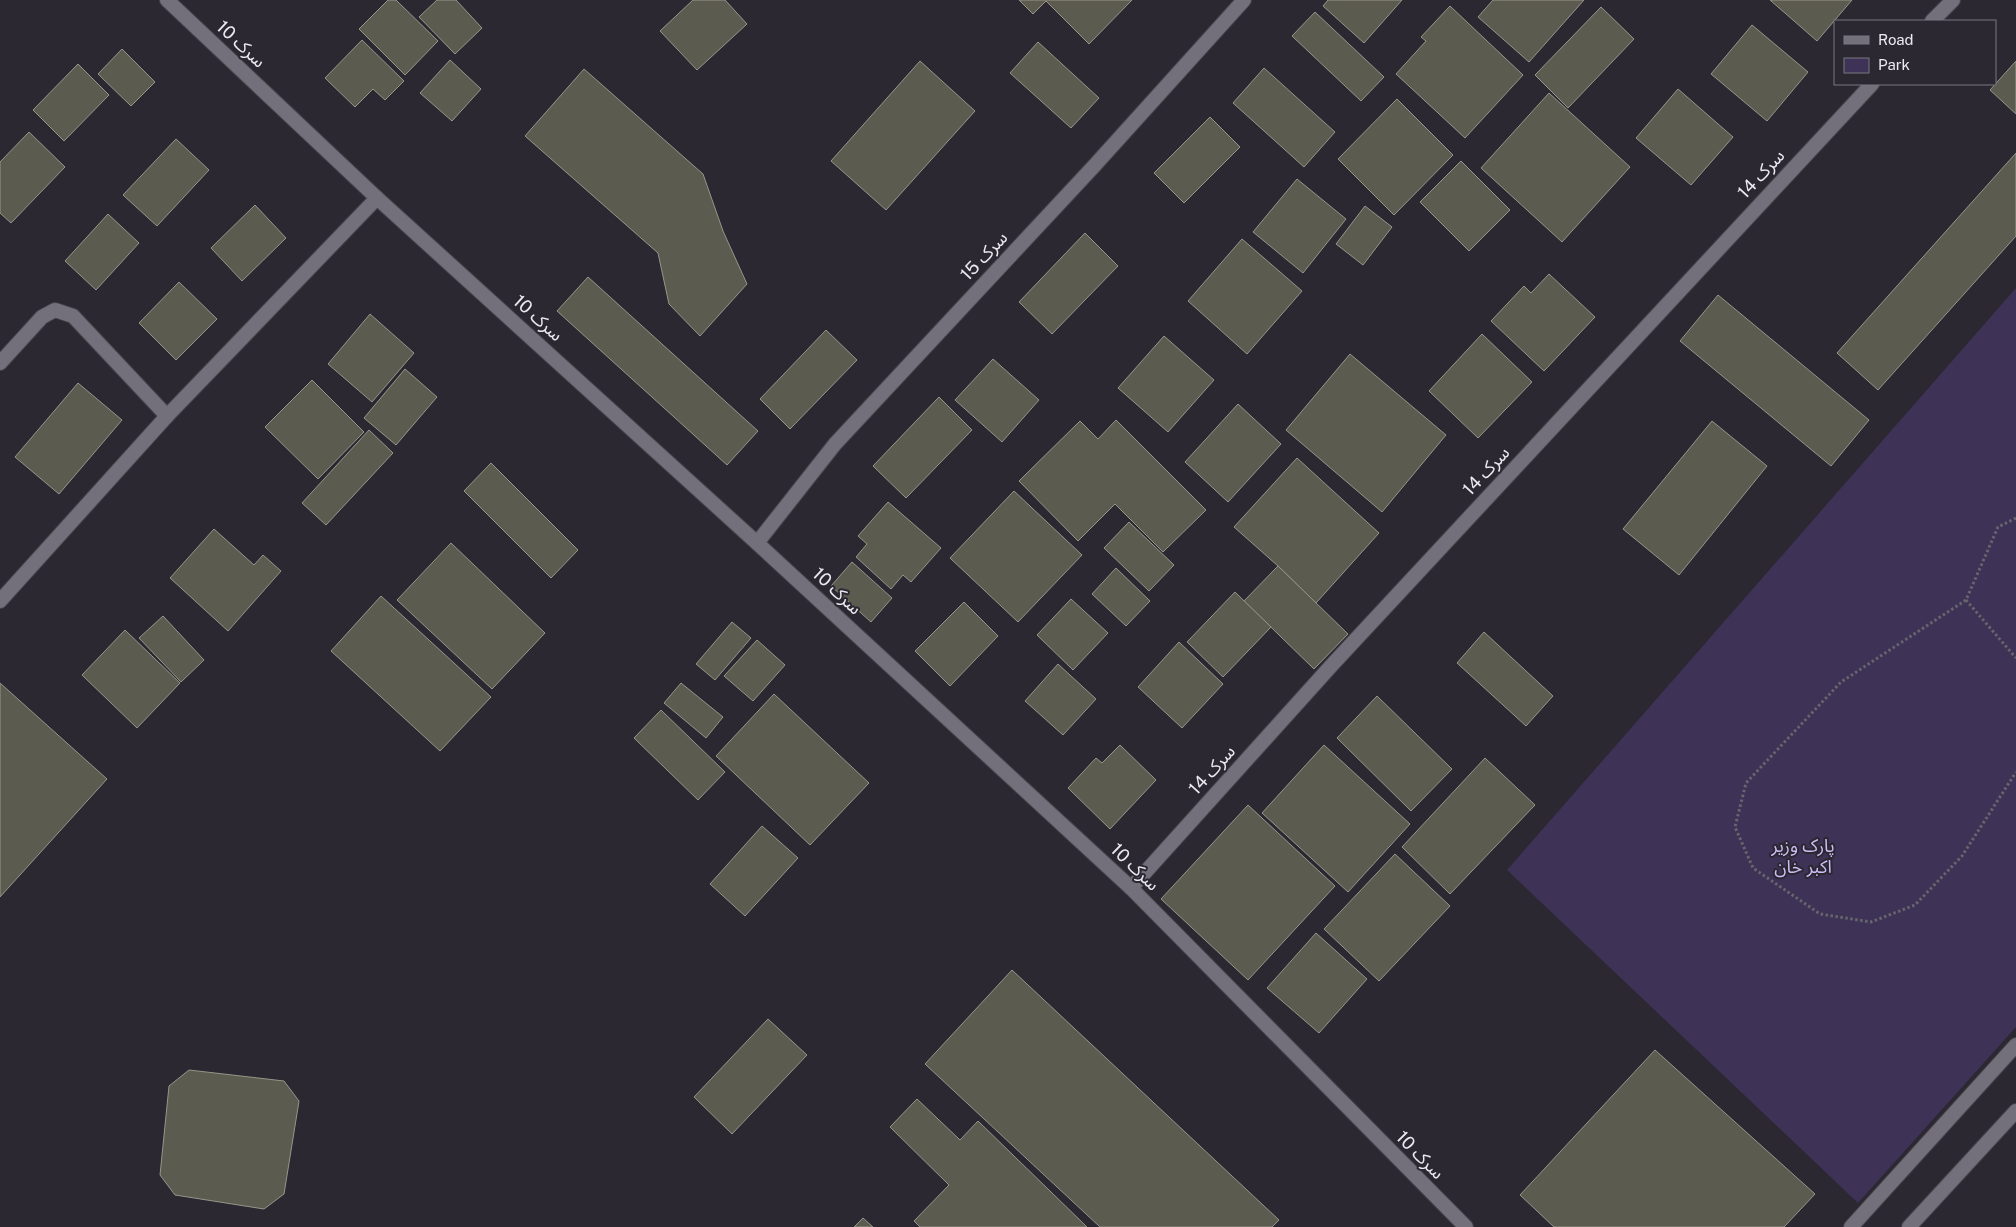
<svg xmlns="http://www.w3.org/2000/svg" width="2016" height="1227" viewBox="0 0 2016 1227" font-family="'Public Sans','Noto Sans Arabic',sans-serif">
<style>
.green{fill:#3e3256}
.building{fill:#5c5b50;stroke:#97968a}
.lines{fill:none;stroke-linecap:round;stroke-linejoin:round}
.service-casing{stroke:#48454d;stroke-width:16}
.minor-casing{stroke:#48454d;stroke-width:16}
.path{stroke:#67656d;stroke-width:3;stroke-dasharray:2.5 2.5;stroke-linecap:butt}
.service{stroke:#73707b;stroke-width:14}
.minor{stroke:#73707b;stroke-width:14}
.labels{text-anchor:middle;stroke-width:4;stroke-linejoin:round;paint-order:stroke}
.street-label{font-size:18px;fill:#eceaf0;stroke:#2b2832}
.park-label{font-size:18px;fill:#cfbcf8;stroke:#2b2832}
</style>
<rect width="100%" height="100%" fill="#2b2832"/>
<path class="green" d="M2016 288V1027L1858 1203 1507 870Z"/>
<g class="building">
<path d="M388 0H396L438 41 405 75 359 29Z"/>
<path d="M437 0H456L482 28 455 54 419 17Z"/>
<path d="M693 0H725L747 24 697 70 660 31Z"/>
<path d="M1019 0H1132L1089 44 1046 1 1033 14Z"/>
<path d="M1328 0H1402L1364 43 1323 6Z"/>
<path d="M1493 0H1584L1529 62 1478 17Z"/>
<path d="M1770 0H1852L1817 41Z"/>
<path d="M1450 6 1523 75 1465 138 1396 74 1426 41 1421 37Z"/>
<path d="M1601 7 1634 39 1568 108 1535 75Z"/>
<path d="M1315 12 1384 77 1361 101 1292 36Z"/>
<path d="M1752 25 1808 72 1767 121 1711 74Z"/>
<path d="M362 40 404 81 385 100 373 89 355 107 325 78Z"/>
<path d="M1038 42 1099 98 1071 128 1010 73Z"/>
<path d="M122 49 155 82 131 106 98 74Z"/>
<path d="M450 60 481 89 452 121 420 93Z"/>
<path d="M920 61 975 111 886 210 831 161Z"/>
<path d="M2016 61V114L1990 90Z"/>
<path d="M78 64 109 95 64 141 33 110Z"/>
<path d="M1264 68 1335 132 1304 167 1233 103Z"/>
<path d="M584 69 703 174 723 231 747 284 700 336 669 304 658 253 525 136Z"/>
<path d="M1678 89 1733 137 1691 185 1636 138Z"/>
<path d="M1549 93 1630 167 1562 242 1481 168Z"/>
<path d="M1397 99 1453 155 1394 215 1338 159Z"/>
<path d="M1210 117 1240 147 1184 203 1154 173Z"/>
<path d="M29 132 65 167 11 223 0 213V162Z"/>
<path d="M176 139 209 170 157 226 123 195Z"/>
<path d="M2016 153V236L1878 390 1837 353Z"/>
<path d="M1461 161 1510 210 1469 251 1420 202Z"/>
<path d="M1297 179 1346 219 1303 273 1253 232Z"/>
<path d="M255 205 286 238 242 281 211 248Z"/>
<path d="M1365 206 1392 227 1363 265 1336 244Z"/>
<path d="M108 214 139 243 96 290 65 261Z"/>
<path d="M1085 233 1118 266 1052 334 1019 302Z"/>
<path d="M1242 239 1302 291 1247 354 1188 301Z"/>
<path d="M1549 274 1595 317 1544 371 1491 321 1524 286 1531 293Z"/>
<path d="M588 277 758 431 727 465 557 311Z"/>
<path d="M179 282 217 319 176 360 139 323Z"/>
<path d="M1718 295 1869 420 1831 466 1680 341Z"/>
<path d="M370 314 414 353 372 402 328 364Z"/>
<path d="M826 330 857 360 790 429 760 399Z"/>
<path d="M1482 334 1532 382 1478 438 1429 391Z"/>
<path d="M1164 336 1214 380 1168 432 1118 388Z"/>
<path d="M1350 354 1446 435 1382 512 1286 430Z"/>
<path d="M993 359 1039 400 1002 442 955 400Z"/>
<path d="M405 369 437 397 396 445 364 418Z"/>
<path d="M312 380 364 432 318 479 265 427Z"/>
<path d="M78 383 122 420 59 494 15 457Z"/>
<path d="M939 397 972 430 906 498 873 466Z"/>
<path d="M1238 404 1281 444 1228 502 1185 462Z"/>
<path d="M1116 420 1206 510 1163 552 1115 504 1078 541 1019 481 1080 421 1098 439Z"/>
<path d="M1712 421 1767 466 1679 575 1623 529Z"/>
<path d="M369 430 393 453 326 525 302 503Z"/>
<path d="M1297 458 1379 533 1316 603 1278 566 1234 527Z"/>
<path d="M491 463 578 550 551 578 464 491Z"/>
<path d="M1014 491 1082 555 1018 622 950 558Z"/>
<path d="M888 502 941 548 911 582 903 575 891 589 856 557 867 544 858 536Z"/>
<path d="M1129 522 1174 565 1149 591 1104 548Z"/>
<path d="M214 529 254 565 263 555 281 571 228 631 170 578Z"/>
<path d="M451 543 545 633 492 689 397 600Z"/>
<path d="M852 562 892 598 871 622 831 586Z"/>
<path d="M1278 566 1348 634 1314 669 1244 601Z"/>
<path d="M1116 568 1150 601 1126 626 1092 594Z"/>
<path d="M1235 592 1271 627 1223 677 1187 642Z"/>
<path d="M381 596 491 697 440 751 331 651Z"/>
<path d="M1071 599 1108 633 1073 670 1037 635Z"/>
<path d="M964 602 998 636 950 686 915 651Z"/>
<path d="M163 616 204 660 181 682 139 638Z"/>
<path d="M732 622 751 638 715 680 696 664Z"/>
<path d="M125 630 180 683 137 728 82 675Z"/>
<path d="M1484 632 1553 696 1526 726 1457 663Z"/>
<path d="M757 640 785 665 753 701 724 676Z"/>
<path d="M1179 642 1223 684 1182 728 1138 687Z"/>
<path d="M1058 664 1096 699 1063 735 1025 701Z"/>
<path d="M0 683 107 779 0 897Z"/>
<path d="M681 683 723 717 706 738 664 703Z"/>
<path d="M774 694 869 783 810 845 716 756Z"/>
<path d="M1377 696 1452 769 1411 811 1337 738Z"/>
<path d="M661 710 725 772 698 800 634 738Z"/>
<path d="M1120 745 1156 780 1110 829 1068 788 1096 758 1102 763Z"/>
<path d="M1324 745 1410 824 1348 892 1262 813Z"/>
<path d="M1485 758 1535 805 1450 894 1402 847Z"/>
<path d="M1248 805 1335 886 1248 980 1161 899Z"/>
<path d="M762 826 798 858 745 916 710 884Z"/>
<path d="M1395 854 1450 906 1379 981 1324 929Z"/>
<path d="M1316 933 1367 979 1319 1033 1267 988Z"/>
<path d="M1012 970 1279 1220 1272 1227H1100L925 1064Z"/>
<path d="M768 1019 807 1055 732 1134 694 1097Z"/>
<path d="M1655 1050 1815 1194 1784 1227H1554L1520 1195Z"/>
<path d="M189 1070 284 1081 299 1101 284 1194 264 1209 175 1195 160 1175 169 1086Z"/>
<path d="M917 1099 960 1140 978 1121 1087 1227H920L914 1221 949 1185 890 1127Z"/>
<path d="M863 1218 873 1227H854Z"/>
</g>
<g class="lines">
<g class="service-casing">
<path id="service" d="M1851 1227 2016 1045"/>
</g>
<g class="minor-casing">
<g id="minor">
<path d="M167 0 377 198 757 543 1131 888 1466 1227"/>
<path d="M1932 21 1953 0"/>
<path d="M0 363 42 317 55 310 73 316 167 416"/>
<path d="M757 543 835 444 1095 165 1244 0"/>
<path d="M0 601 167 416 377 198"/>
<path d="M1131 888 1331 666 1872 84"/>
<path d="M1909 1227 2016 1111"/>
</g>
</g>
<g class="path">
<path d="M2016 518 1998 527 1966 600 1841 682 1746 783 1735 827 1753 868 1820 914 1871 922 1915 905 1962 856 2016 772"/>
<path d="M1966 600 2016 658"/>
</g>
<use href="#service" class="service"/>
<use href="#minor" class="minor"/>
</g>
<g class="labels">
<g class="street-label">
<text transform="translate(241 44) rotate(43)" y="6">سرک 10</text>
<text transform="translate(1761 174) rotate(-47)" y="6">سرک 14</text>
<text transform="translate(984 256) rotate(-47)" y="6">سرک 15</text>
<text transform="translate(538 318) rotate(42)" y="6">سرک 10</text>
<text transform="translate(1486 471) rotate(-47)" y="6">سرک 14</text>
<text transform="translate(837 591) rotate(43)" y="6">سرک 10</text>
<text transform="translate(1212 770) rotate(-48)" y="6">سرک 14</text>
<text transform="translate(1135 867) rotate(44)" y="6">سرک 10</text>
<text transform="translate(1420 1155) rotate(45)" y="6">سرک 10</text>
</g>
<g class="park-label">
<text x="1803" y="852">پارک وزیر<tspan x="1803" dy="21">اکبر خان</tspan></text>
</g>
</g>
<rect x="1834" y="20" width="162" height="65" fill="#2b2832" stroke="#78767e"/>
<rect x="1844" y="36" width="25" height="8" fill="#73707b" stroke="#78767e"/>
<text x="1878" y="45" font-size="15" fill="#eceaf0">Road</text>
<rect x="1844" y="58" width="25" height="15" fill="#3e3256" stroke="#78767e"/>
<text x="1878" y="70" font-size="15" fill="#eceaf0">Park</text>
</svg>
